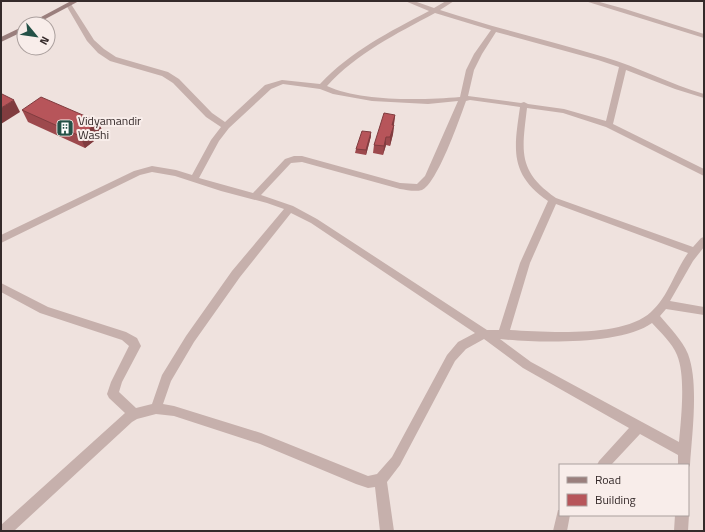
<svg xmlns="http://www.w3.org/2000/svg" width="705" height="532" viewBox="0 0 705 532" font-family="'Titillium Web',sans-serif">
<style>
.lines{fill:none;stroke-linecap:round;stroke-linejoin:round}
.street{fill:#c6b0ac;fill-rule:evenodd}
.secondary{fill:#9a7f7d;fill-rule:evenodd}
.wall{fill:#9d494d}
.shaded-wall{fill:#803c3f}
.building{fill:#b7555a;stroke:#803c3f}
.labels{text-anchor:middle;stroke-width:4;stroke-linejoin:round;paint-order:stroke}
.poi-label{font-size:12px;fill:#352a2a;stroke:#f8edea;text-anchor:start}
</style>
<rect width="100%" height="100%" fill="#efe2de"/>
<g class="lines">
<g class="street">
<path d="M405 1H414L434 8 446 1H454L440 10C494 28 549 40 604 57 638 67 670 84 704 94V98L675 89 626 70 613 124 704 169V176L606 127 563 113 527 108C522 151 517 171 556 198L693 247 701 238 704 237V247L693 261 670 301 704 307V315L666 309 660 316C670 328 682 340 688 354 699 383 692 434 690 465L688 469V465H678V455L640 434 611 465H597L599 461 629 428 523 368 484 339 466 349 455 361 400 465 387 482 394 531H380L375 487 368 488 356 484 260 444 174 416 156 414 137 419 132 422 14 531H1V525L125 413 109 398 107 394 111 382 129 346 122 340 40 313 1 292V283L48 307 126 332 137 338 141 346 122 382 119 392 136 408 152 404 162 375 186 336 232 271 284 209 267 203 221 191 175 176 152 172 140 175 1 243V235L134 171 152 166 176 170 192 175 211 140 221 127 206 117 173 83 162 76 110 61 98 53 87 41 66 5 67 4H71L94 40 104 49 116 57 168 72 179 79 212 113 225 122 265 85 282 80 320 84C351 51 389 32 429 11ZM435 13 491 30 474 54 466 70 460 97C423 100 361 102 327 86 357 53 396 34 435 13ZM496 32 598 60 619 67 606 121 564 109 528 104 524 102 521 103 468 96 474 70 482 54ZM283 84 320 89 333 94 372 101 428 104 458 101 425 176 417 184 400 183 302 156H294L285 159 253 193 199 178 219 141 229 128 271 89ZM470 100 520 107C514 149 509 174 548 201L520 263 499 330H487L317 219 293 206 261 195 291 163 302 162 400 189C407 190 415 192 422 190 437 184 460 118 466 101ZM556 204 688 253C675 271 668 297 651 312 623 338 546 332 510 330L530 263ZM291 213 311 223 475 333 458 342 447 355 392 457 377 474 368 476 261 433 174 406 163 404 171 381 194 342 240 277ZM652 323C661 333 672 343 677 355 686 376 681 419 679 442L531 362 500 339C538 343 622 345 652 323Z"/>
<path d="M585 1H596L625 9 704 34V38Z"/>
<path d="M558 510H560V515H570L567 531H553Z"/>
<path d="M688 513 689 515 688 531H674L675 515H688Z"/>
</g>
<g class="secondary">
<path d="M71 1H79L36 24H28Z"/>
<path d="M24 26V31L1 42V37Z"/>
</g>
</g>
<g class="wall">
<path d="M22 110 99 122 103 134 85 148 28 122Z"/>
<path d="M395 115 393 134 390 146 386 145 383 155 373 153 374 145Z"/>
<path d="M371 136 366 155 355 153 356 149Z"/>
</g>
<g class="shaded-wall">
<path d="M14 100 20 112 1 124V108Z"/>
<path d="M395 115 394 123 391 133 392 125Z"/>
<path d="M99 122 103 134 85 148 80 136Z"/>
<path d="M394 125 393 134 390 146V137Z"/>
<path d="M371 132V136L366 155V150Z"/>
<path d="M386 137V145L383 155 384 146Z"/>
</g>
<g class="building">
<path d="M1 94H2L14 100 1 108Z"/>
<path d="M41 97 99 122 80 136 22 110Z"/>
<path d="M384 113 395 115 392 125H394L390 137H386L384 146 374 145Z"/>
<path d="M362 131 371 132 366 150 356 149Z"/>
</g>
<defs>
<g id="building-square" transform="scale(0.9)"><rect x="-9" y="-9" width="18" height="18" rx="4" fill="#245147" stroke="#f8edea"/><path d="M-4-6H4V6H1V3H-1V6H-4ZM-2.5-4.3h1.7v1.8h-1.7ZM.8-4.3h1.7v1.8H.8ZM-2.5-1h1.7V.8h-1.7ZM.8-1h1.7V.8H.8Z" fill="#fff"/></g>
</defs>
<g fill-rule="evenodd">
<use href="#building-square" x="65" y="128"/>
</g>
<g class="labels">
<g class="poi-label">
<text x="78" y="125">Vidyamandir<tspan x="78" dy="14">Washi</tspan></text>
</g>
</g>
<rect width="705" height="532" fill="none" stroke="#352a2a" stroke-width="4"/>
<rect x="559" y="464" width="130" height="52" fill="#f8edea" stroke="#aa9f9d"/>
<rect x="567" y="477" width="20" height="6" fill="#9a7f7d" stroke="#aa9f9d"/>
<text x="595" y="484" font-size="12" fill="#352a2a">Road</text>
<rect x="567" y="494" width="20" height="12" fill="#b7555a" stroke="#aa9f9d"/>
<text x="595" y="504" font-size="12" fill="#352a2a">Building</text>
<g transform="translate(36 36) rotate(119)"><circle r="19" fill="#f8edea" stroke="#aa9f9d"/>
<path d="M0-3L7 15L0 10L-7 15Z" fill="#245147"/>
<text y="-6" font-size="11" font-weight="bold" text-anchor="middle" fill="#352a2a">N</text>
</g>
</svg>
